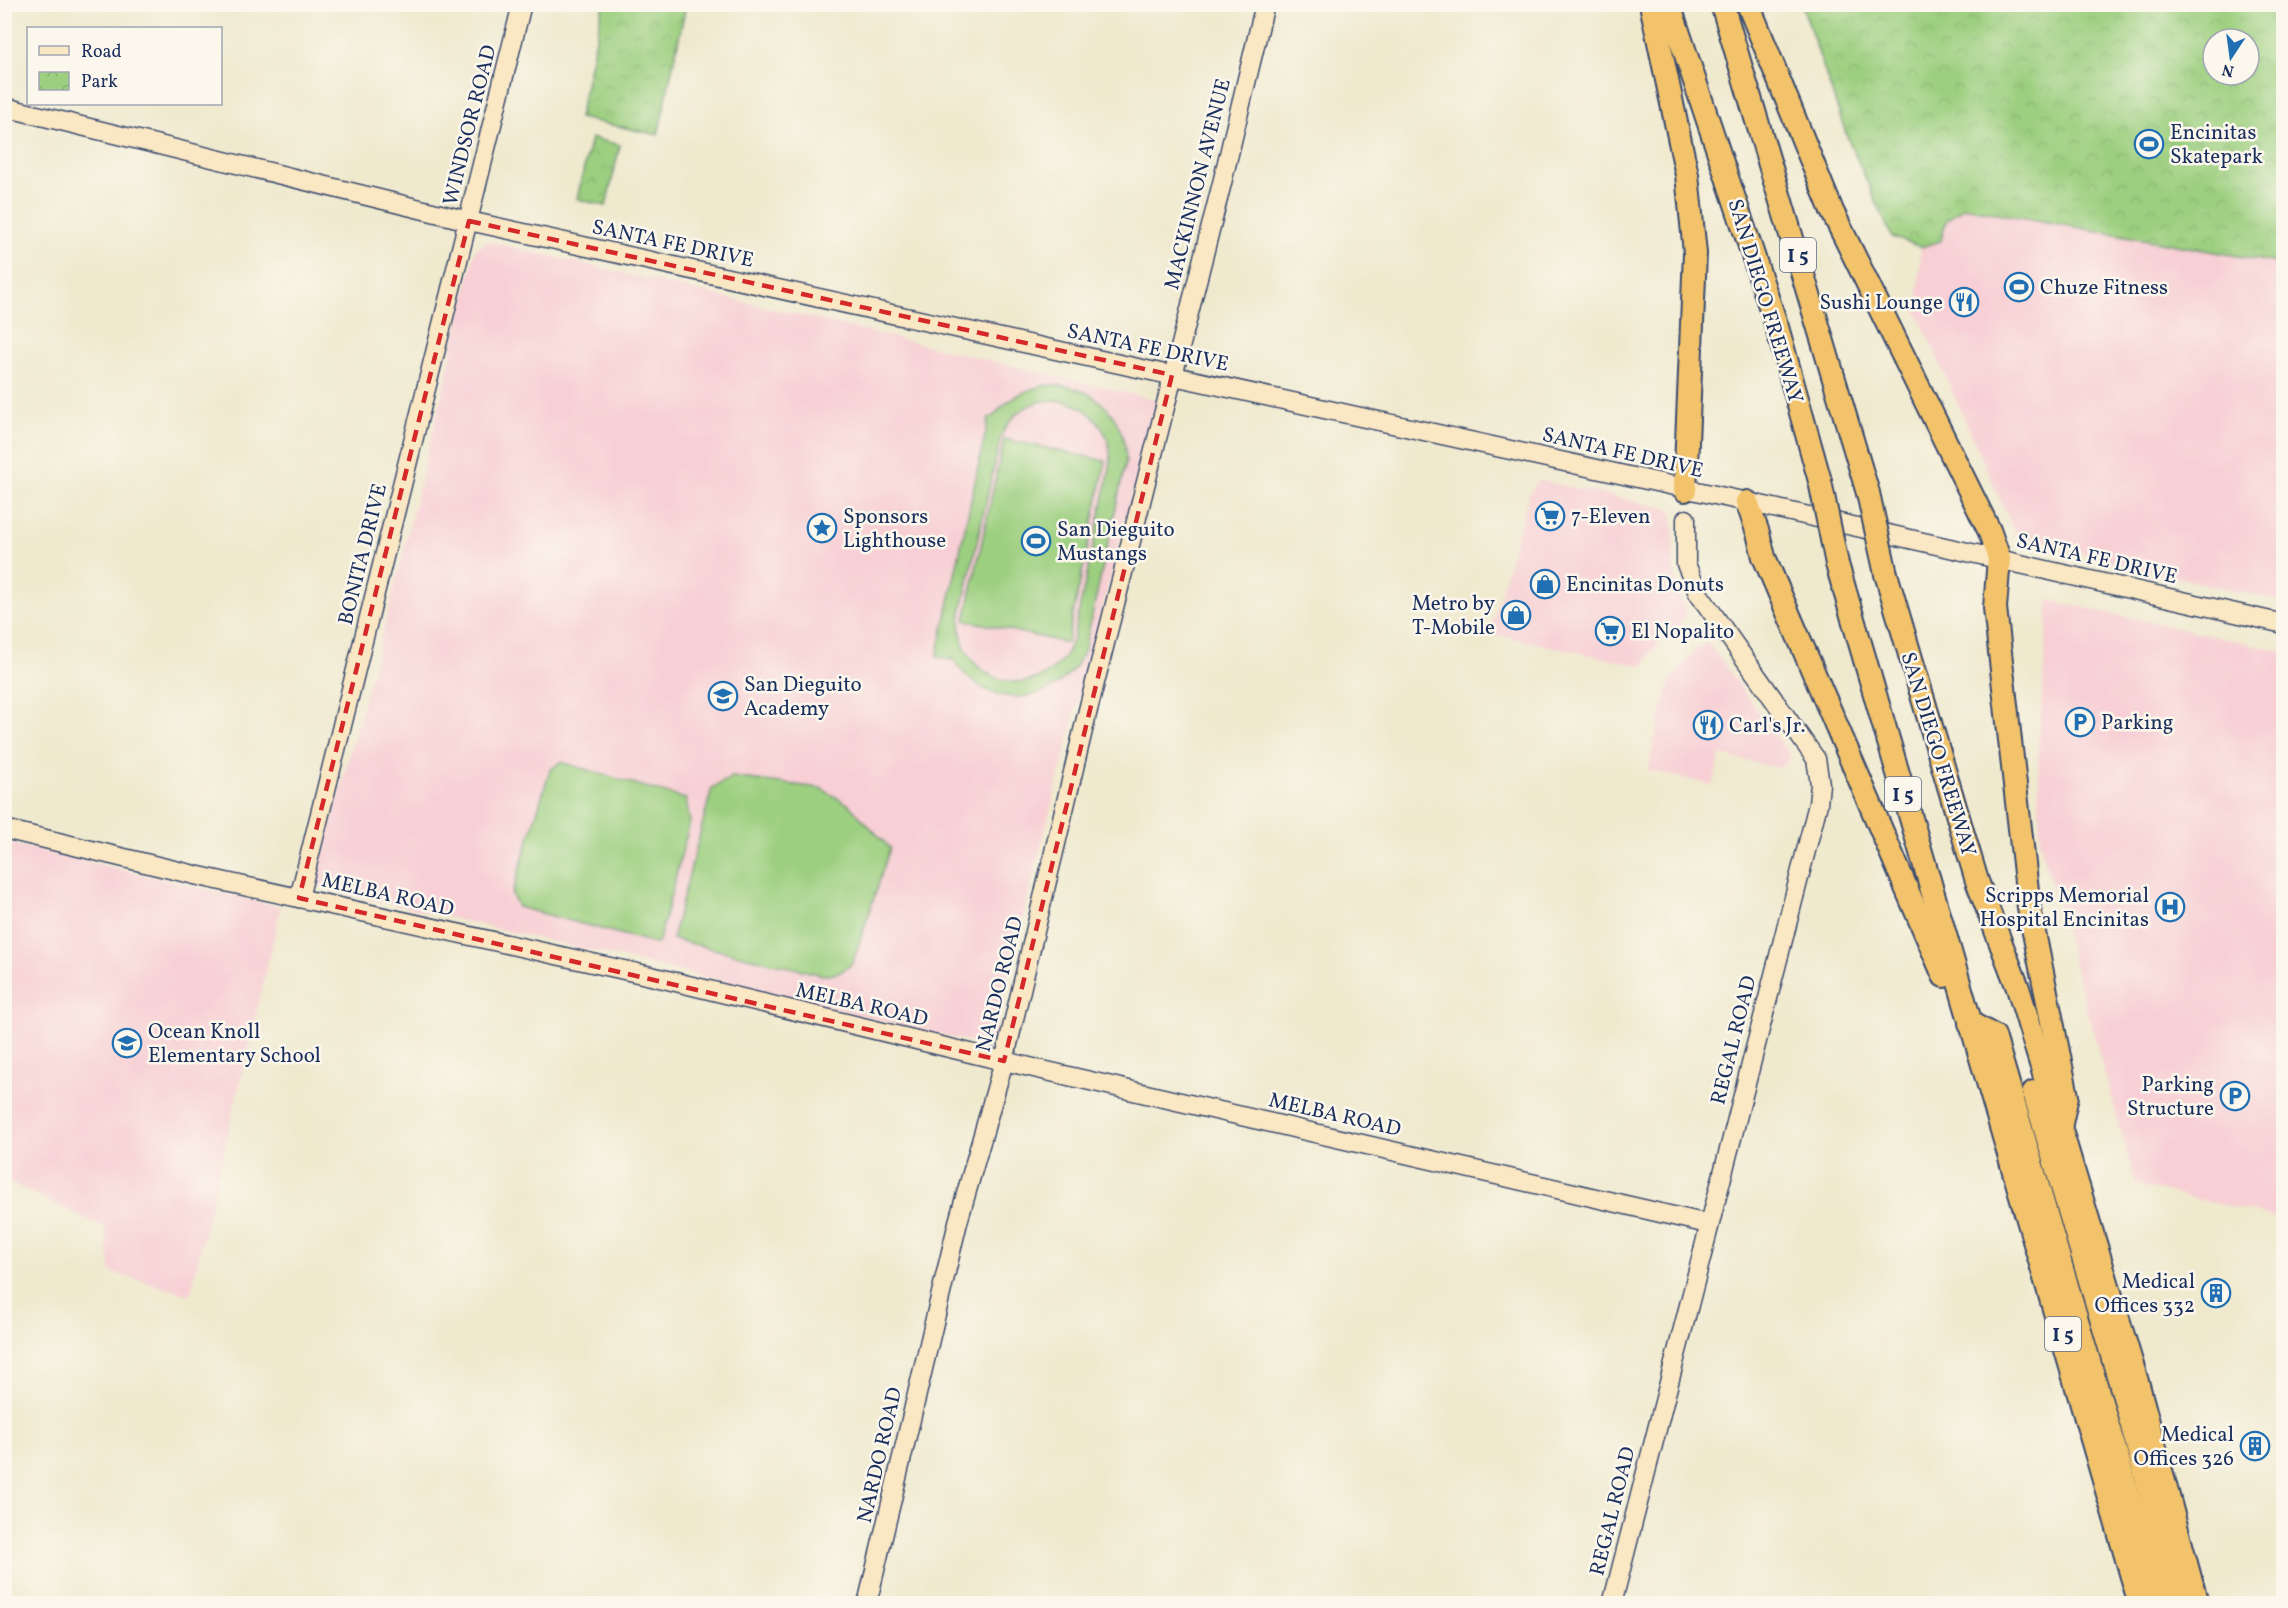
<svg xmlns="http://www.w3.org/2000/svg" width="2288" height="1608" viewBox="0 0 2288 1608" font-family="Vollkorn,serif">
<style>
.built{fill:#f7cfd4}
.grass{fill:#9ccf7f;stroke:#5c7f6e;stroke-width:1.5;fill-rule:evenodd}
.park{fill:url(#park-crowns);stroke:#5c7f6e;stroke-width:1.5;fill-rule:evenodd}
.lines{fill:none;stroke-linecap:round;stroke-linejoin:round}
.secondary-casing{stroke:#3b4b6f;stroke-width:21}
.highway-casing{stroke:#3b4b6f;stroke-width:26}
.secondary{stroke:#fae7c3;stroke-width:18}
.highway{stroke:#f2c36a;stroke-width:22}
.highway-bridge-casing{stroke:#3b4b6f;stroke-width:26;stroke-linecap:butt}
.highway-bridge{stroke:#f2c36a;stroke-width:22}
.marked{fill:none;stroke:#d62828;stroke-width:4.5;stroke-dasharray:12 8;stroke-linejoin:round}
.labels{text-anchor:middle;stroke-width:5;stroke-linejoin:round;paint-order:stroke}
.shield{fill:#fbf7ec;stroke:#5e6b89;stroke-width:1.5}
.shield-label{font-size:20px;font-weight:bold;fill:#1b2f5e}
.street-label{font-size:21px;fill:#1b2f5e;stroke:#fbf7ec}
.poi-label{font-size:21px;fill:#1b2f5e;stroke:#fbf7ec;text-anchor:start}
</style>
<defs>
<pattern id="park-crowns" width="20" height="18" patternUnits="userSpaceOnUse" patternTransform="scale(1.5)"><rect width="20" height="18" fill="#9ccf7f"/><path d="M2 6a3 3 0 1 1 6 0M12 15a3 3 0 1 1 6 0" fill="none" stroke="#86b270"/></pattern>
</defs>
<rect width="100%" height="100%" fill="#fbf7ec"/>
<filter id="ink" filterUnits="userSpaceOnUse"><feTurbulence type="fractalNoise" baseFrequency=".0167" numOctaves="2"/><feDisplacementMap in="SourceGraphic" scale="12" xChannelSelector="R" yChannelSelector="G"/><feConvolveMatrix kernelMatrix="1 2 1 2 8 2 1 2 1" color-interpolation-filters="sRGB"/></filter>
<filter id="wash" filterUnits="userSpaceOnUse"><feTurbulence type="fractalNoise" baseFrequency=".008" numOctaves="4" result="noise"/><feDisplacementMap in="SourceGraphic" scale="24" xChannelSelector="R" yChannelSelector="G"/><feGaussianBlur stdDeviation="1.35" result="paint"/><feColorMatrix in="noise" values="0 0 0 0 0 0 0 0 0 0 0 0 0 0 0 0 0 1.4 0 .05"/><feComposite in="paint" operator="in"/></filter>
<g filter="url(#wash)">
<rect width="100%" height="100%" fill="#efe9ce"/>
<g class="built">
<path d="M1962 207 2283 264V601L2217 587 2095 557 2015 533 1917 312 1921 247 1941 241 1945 221Z"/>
<path d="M487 241 1156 400 1015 947 994 1038 984 1045 837 1010 833 1007 323 888 316 879 391 601 441 398 475 251Z"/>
<path d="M1538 480 1670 509 1673 517 1674 572 1679 596 1687 611 1683 620 1652 651 1643 666 1489 633 1529 494Z"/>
<path d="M2049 600 2283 651V1219L2136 1185 2040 843 2038 750Z"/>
<path d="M1708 642 1791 758 1780 768 1720 755 1713 785 1648 770 1663 703 1672 677 1696 649Z"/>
<path d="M4 842 281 907 190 1295 111 1272 105 1228 5 1180Z"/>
</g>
<g class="grass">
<path d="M1047 385C1094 384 1125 414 1126 461L1084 652C1057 709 984 713 952 657L951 660 937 657 989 417H993C1007 399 1024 389 1047 385ZM1057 400C1093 405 1114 433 1110 469L1073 638C1051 710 951 688 961 613L1001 436C1012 412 1031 400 1057 400Z"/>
<path d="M1004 439 1106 461 1067 643 965 620Z"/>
<path d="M561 762 686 799 690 822 658 944 518 907 512 894 550 770Z"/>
<path d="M732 777 820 788 848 804 890 848 853 962C844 972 836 975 823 975L672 939 712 788Z"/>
</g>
<g class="park">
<path d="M603 5H686L658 135 579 118Z"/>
<path d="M1802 5H2283V264L1963 207 1946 221 1941 241 1921 247 1892 237 1848 139ZM2213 39H2249V75H2213Z"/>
<path d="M591 138 620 145 606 206 577 199Z"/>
</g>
</g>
<g filter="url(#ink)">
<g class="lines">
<g class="secondary-casing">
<g id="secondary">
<path d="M4 107 469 221 1747 502 2284 624"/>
<path d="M4 829 199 876 651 976 991 1058 1708 1224"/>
<path d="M299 898 522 4"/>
<path d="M867 1604 958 1222 1004 1061 1086 718 1222 183 1265 4"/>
<path d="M1612 1604 1818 804 1820 784 1816 759 1698 593 1686 564V519"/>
</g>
</g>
<g class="highway-casing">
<g id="highway">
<path d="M1651 4 1687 175 1695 253 1685 490"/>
<path d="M1669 4 1777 327 1820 481"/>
<path d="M1722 4 1868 493"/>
<path d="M1748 4 1832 211 1989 530 1999 558 1995 608 2029 908 2067 1096 2060 1128"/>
<path d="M1747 502 1758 533 1764 557 1944 976"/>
<path d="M1837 564 2140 1604"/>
<path d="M1886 574 1977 881 2018 988 2138 1385 2197 1604"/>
<path d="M1970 1023 1994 1036 2160 1604"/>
<path d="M2034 1092 2122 1389 2180 1604"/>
</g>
</g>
<use href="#secondary" class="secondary"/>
<use href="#highway" class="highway"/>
<g class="highway-bridge-casing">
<g id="highway-bridge">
<path d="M1820 481 1837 564"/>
<path d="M1868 493 1886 574"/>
</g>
</g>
<use href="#highway-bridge" class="highway-bridge"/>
</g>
</g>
<path class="marked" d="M469 221 1172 375 1004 1061 299 898Z"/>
<defs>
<g id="stadium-ring" transform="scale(1.5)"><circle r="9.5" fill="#fbf7ec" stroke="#1f6fb2" stroke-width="1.5"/><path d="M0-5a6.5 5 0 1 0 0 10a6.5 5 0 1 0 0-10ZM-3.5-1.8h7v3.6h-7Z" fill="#1f6fb2"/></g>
<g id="restaurant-ring" transform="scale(1.5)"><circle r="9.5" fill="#fbf7ec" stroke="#1f6fb2" stroke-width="1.5"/><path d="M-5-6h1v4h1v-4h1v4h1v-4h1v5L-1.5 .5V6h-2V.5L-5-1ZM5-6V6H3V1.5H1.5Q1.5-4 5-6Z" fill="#1f6fb2"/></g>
<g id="supermarket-ring" transform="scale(1.5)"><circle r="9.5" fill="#fbf7ec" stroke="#1f6fb2" stroke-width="1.5"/><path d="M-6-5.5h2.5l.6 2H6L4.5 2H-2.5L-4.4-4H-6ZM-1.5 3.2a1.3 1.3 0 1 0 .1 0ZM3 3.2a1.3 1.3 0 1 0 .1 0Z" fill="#1f6fb2"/></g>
<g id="sight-ring" transform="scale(1.5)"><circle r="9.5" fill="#fbf7ec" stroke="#1f6fb2" stroke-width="1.5"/><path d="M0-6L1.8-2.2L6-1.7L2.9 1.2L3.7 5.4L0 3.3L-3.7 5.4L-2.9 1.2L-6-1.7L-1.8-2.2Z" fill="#1f6fb2"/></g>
<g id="shop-ring" transform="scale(1.5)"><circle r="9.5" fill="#fbf7ec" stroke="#1f6fb2" stroke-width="1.5"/><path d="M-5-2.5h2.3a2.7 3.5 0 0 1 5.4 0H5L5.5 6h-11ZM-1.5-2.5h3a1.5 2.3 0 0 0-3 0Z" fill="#1f6fb2"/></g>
<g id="school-ring" transform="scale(1.5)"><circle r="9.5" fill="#fbf7ec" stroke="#1f6fb2" stroke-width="1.5"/><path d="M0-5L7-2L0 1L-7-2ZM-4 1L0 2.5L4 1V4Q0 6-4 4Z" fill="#1f6fb2"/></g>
<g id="parking-ring" transform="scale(1.5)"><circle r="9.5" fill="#fbf7ec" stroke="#1f6fb2" stroke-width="1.5"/><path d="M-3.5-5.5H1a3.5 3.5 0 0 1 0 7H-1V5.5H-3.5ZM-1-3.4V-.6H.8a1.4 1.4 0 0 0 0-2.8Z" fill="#1f6fb2"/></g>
<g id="hospital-ring" transform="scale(1.5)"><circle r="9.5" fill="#fbf7ec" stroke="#1f6fb2" stroke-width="1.5"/><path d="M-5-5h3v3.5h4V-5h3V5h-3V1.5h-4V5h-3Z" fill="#1f6fb2"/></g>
<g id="building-ring" transform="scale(1.5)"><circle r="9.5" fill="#fbf7ec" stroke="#1f6fb2" stroke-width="1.5"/><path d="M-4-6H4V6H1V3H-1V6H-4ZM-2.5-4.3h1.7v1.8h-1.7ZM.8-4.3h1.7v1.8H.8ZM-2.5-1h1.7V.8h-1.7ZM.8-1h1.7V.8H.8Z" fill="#1f6fb2"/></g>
</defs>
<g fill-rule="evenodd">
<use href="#stadium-ring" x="2149" y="144"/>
<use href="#stadium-ring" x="2019" y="287"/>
<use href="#restaurant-ring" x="1964" y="302"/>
<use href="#supermarket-ring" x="1550" y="516"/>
<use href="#sight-ring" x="822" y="528"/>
<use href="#stadium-ring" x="1036" y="541"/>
<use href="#shop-ring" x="1545" y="584"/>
<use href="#shop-ring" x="1516" y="615"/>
<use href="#supermarket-ring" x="1610" y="631"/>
<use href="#school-ring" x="723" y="696"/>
<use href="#parking-ring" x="2080" y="722"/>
<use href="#restaurant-ring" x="1708" y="725"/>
<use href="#hospital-ring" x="2170" y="907"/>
<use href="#school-ring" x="127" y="1043"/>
<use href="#parking-ring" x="2235" y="1096"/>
<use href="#building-ring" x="2216" y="1293"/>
<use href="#building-ring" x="2255" y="1446"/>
</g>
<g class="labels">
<g class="shield">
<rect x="1780" y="238" width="36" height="34" rx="4.5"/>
<rect x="1885" y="777" width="36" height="34" rx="4.5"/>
<rect x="2045" y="1317" width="36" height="34" rx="4.5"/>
</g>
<g class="shield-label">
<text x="1798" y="262">I 5</text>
<text x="1903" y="801">I 5</text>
<text x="2063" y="1341">I 5</text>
</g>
<g class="street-label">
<text transform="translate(469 125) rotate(-76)" y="7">WINDSOR ROAD</text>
<text transform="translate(1197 184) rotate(-76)" y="7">MACKINNON AVENUE</text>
<text transform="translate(673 243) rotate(12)" y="7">SANTA FE DRIVE</text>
<text transform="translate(1766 301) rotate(73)" y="7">SAN DIEGO FREEWAY</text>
<text transform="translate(1148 347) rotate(12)" y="7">SANTA FE DRIVE</text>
<text transform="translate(1623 452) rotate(13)" y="7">SANTA FE DRIVE</text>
<text transform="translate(362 554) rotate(-76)" y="7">BONITA DRIVE</text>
<text transform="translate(2097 558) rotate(13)" y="7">SANTA FE DRIVE</text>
<text transform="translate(1939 754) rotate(73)" y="7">SAN DIEGO FREEWAY</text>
<text transform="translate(388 894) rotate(13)" y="7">MELBA ROAD</text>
<text transform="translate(999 984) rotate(-76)" y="7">NARDO ROAD</text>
<text transform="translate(862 1004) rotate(13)" y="7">MELBA ROAD</text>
<text transform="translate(1733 1040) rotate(-76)" y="7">REGAL ROAD</text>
<text transform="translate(1335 1114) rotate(13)" y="7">MELBA ROAD</text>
<text transform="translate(879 1455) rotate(-77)" y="7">NARDO ROAD</text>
<text transform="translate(1612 1511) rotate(-76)" y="7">REGAL ROAD</text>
</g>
<g class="poi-label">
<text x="2170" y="139">Encinitas<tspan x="2170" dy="24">Skatepark</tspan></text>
<text x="2040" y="294">Chuze Fitness</text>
<text x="1943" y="309" text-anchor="end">Sushi Lounge</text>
<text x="843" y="523">Sponsors<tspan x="843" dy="24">Lighthouse</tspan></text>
<text x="1571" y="523">7-Eleven</text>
<text x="1057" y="536">San Dieguito<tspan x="1057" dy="24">Mustangs</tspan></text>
<text x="1566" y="591">Encinitas Donuts</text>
<text x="1495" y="610" text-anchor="end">Metro by<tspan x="1495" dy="24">T-Mobile</tspan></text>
<text x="1631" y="638">El Nopalito</text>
<text x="744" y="691">San Dieguito<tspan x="744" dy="24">Academy</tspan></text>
<text x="2101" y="729">Parking</text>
<text x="1729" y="732">Carl's Jr.</text>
<text x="2149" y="902" text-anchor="end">Scripps Memorial<tspan x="2149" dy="24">Hospital Encinitas</tspan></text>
<text x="148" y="1038">Ocean Knoll<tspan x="148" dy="24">Elementary School</tspan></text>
<text x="2214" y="1091" text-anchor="end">Parking<tspan x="2214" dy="24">Structure</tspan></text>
<text x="2195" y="1288" text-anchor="end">Medical<tspan x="2195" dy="24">Offices 332</tspan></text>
<text x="2234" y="1441" text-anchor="end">Medical<tspan x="2234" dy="24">Offices 326</tspan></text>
</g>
</g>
<rect width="2288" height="1608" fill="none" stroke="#fbf7ec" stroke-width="24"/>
<rect x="27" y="27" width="195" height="78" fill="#fbf7ec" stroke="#a1a7b3" stroke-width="1.5"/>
<rect x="39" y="46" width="30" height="9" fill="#fae7c3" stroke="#a1a7b3" stroke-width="1.5"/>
<text x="81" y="57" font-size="18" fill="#1b2f5e">Road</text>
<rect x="39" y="72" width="30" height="18" fill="url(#park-crowns)" stroke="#a1a7b3" stroke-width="1.5"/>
<text x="81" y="87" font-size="18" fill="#1b2f5e">Park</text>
<g transform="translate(2231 57) rotate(193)"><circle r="28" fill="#fbf7ec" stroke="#a1a7b3" stroke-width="1.5"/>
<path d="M0-4.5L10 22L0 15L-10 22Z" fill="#1f6fb2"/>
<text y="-9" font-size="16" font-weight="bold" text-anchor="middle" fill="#1b2f5e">N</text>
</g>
</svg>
